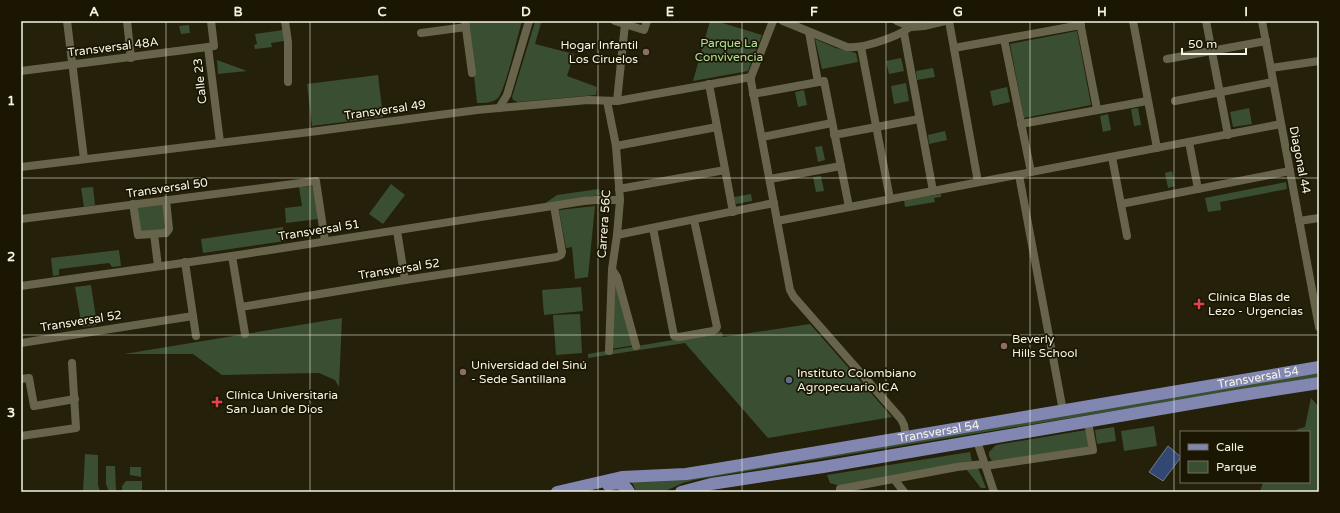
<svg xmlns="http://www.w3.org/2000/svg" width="1340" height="513" viewBox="0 0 1340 513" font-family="'Varela Round',sans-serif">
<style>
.green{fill:#3a4f32}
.water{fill:#324873;stroke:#6d7c96}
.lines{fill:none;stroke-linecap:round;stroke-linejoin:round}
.street{stroke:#68644c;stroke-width:8}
.primary{stroke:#8287b1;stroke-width:12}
.grid{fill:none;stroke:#f6f4e7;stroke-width:1;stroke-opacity:0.55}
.education-dot{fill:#8d6e63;stroke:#1a1602;stroke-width:1.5}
.health-dot{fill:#e0444e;stroke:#1a1602;stroke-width:1.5}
.service-dot{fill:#5c6f8a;stroke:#1a1602;stroke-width:1.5}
.labels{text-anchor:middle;stroke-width:3.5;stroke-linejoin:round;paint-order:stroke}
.park-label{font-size:12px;fill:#b0e29c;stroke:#1a1602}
.poi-label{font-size:12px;fill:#f6f4e7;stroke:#1a1602;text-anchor:start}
.street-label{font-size:12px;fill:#f6f4e7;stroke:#1a1602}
.neatline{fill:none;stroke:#f6f4e7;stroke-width:1.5}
.grid-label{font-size:13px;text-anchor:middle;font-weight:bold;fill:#f6f4e7}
</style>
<rect width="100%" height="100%" fill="#242009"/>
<g class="green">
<path d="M468 21H522C518 34 505 91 498 98 492 103 485 103 477 103Z"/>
<path d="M710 21H716L762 35 748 71 693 81Z"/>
<path d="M535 22 541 23 535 44 574 54 567 76 597 87 596 95 518 102 513 100 512 97Z"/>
<path d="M189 25 190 33 181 34 179 26Z"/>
<path d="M283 30 284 41 271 43 272 47 255 49 254 45 257 44 255 34Z"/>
<path d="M1077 31 1091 105 1024 118 1010 44Z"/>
<path d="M815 39 836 48 856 53 858 62 822 69Z"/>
<path d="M901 58 904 71 889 74 886 61Z"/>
<path d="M217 60 247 71 218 74Z"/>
<path d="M933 68 935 77 917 80 916 71Z"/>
<path d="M378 75 383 117 312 126 307 84Z"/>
<path d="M906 83 909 101 894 104 891 86Z"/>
<path d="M1007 87 1010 102 993 106 990 91Z"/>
<path d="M804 90 807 105 798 107 795 92Z"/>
<path d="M1138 108 1141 125 1134 126 1131 109Z"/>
<path d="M1249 108 1252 124 1233 127 1230 112Z"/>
<path d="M1108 114 1111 130 1103 132 1100 116Z"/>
<path d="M945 131 947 140 929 144 928 135Z"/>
<path d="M822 146 825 160 818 162 815 147Z"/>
<path d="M1172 171 1175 186 1168 188 1165 173Z"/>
<path d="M821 176 824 191 816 192 813 177Z"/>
<path d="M1286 182 1287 189 1220 202 1221 210 1208 212 1205 198Z"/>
<path d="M391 184 405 195 383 224 369 214Z"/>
<path d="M314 186 318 219 286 223 285 208 302 206 299 187Z"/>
<path d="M93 187 95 205 84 207 81 188Z"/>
<path d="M599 189 600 195 544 204 557 195Z"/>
<path d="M751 194 752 201 736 204 734 197Z"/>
<path d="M941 194V197L934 198 935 202 905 207 904 200Z"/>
<path d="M163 203 167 230 139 233 135 207Z"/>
<path d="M595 206 588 277 575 279 572 247 566 248 559 210Z"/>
<path d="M283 227 285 241 203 253 201 239Z"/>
<path d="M119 250 121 266 112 267 109 263 59 269V275L53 276 51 258Z"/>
<path d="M614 277 635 345 611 349Z"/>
<path d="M91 285 97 325 82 327 75 287Z"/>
<path d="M581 287 583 311 544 315 542 290Z"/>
<path d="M580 314 582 353 556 355 553 315Z"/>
<path d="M342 318 339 387 335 380 319 373 222 375 193 354H124Z"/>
<path d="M810 324 892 417 768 438 685 343 588 358V354L722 332 723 337Z"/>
<path d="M1319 372V377L694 480 683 483 663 492H636L633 484 628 480Z"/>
<path d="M1311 398 1319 407V492H1260L1263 482H1309V432H1295L1298 429 1305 427Z"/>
<path d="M1154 426 1157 446 1124 451 1121 431Z"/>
<path d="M1114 427 1116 441 1097 444 1095 430Z"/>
<path d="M1086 430 1089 447 992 461 989 456V452L996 445Z"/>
<path d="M970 452 972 462 840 486 830 483 827 475Z"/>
<path d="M85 454 98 455V485L100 492H83Z"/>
<path d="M106 466H115L116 492H109L106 484Z"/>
<path d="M130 467H141V477L130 475Z"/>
<path d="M978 468 986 488H981L966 469Z"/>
<path d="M126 481H142V492H122V486Z"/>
</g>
<path class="water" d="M1168 446 1181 457 1163 481 1149 472Z"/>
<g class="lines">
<g class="street">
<path d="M67 21 84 159"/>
<path d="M127 21 131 58"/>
<path d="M211 21 214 46 208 47 220 142"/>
<path d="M285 21 288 42V82"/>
<path d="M465 21 472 73"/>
<path d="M615 21 644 30 647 21"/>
<path d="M773 21 751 77V81L790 290 794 297 901 419 904 425 906 437"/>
<path d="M783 21 847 47C862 49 908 35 915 21"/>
<path d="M897 21 911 27 924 26 945 21"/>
<path d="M949 21 978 182"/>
<path d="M1133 21 1157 148"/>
<path d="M1206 21 1228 135"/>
<path d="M1262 21 1319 327"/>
<path d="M1080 22 1097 109"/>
<path d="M809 32 818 82"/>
<path d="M421 33 466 27"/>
<path d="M904 33 933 191"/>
<path d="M1004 39 1031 172"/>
<path d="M861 47 890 199"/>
<path d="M954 48 1081 25"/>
<path d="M1167 59 1266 41"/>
<path d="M1271 68 1319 61"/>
<path d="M21 71 208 47"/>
<path d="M709 84 733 212"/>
<path d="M753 94 824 81 849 207"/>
<path d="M607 101 616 146 620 200 617 235 612 269 609 351"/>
<path d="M617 101 625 24"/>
<path d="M1175 101 1273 82"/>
<path d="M499 108 507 95 529 21"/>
<path d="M1021 124 1147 101"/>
<path d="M834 135 919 119"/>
<path d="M762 137 832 123"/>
<path d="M1189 142 1198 189"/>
<path d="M616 146 717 127"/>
<path d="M1112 157 1127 236"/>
<path d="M21 167 310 132 477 110 588 100 617 101 751 77"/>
<path d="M1019 175 1063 411"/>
<path d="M770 179 841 166"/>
<path d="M619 189 725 170"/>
<path d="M133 204 138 235 166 233 169 229 166 200"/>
<path d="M1121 204 1290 171"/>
<path d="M21 219 316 181 325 241"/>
<path d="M777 221 1281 124"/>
<path d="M1299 221 1319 218"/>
<path d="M653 228 674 336 679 337 713 331 716 329 717 327 694 220"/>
<path d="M397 231 405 280"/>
<path d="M154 234 158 266"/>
<path d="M617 235 774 203"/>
<path d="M232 256 245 334"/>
<path d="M185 262 196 336"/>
<path d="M613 271 617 277 636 346"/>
<path d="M21 286 232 256 584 201 596 200H620"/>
<path d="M241 307 405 280 557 257 561 255 562 252 554 206"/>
<path d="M21 343 193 316"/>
<path d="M21 379 29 378 34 406 75 399"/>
<path d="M21 436 76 428 72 363"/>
<path d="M977 441 994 492"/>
<path d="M985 466 1093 450 1088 422"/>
<path d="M894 479 904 492"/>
<path d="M840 489 957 467 984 464"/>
</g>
<g class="primary">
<path d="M608 485C618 482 624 483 629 492"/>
<path id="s1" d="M557 492 622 477 686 474 711 470 1319 367"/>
<path d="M681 492 711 484 823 467 1236 396 1319 383"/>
</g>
</g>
<path class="grid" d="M166 21V492M310 21V492M454 21V492M598 21V492M742 21V492M886 21V492M1030 21V492M1174 21V492M21 178H1319M21 335H1319"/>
<g class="education-dot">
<circle cx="646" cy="52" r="4"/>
<circle cx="1004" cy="346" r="4"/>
<circle cx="463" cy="372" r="4"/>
</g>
<g class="health-dot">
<path d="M1197 298h4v4h4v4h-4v4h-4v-4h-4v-4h4z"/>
<path d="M215 396h4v4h4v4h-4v4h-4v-4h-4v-4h4z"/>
</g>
<circle class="service-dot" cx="789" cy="380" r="4"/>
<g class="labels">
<g class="park-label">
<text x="729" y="47">Parque La<tspan x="729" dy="14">Convivencia</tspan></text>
</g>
<g class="poi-label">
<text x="638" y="49" text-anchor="end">Hogar Infantil<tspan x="638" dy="14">Los Ciruelos</tspan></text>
<text x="1208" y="301">Clínica Blas de<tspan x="1208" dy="14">Lezo - Urgencias</tspan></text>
<text x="1012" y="343">Beverly<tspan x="1012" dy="14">Hills School</tspan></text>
<text x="471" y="369">Universidad del Sinú<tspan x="471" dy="14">- Sede Santillana</tspan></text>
<text x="797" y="377">Instituto Colombiano<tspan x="797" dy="14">Agropecuario ICA</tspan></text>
<text x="226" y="399">Clínica Universitaria<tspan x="226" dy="14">San Juan de Dios</tspan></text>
</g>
<g class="street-label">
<text transform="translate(113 47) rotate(-7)" y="4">Transversal 48A</text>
<text transform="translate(200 81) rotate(-96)" y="4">Calle 23</text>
<text transform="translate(385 110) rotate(-8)" y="4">Transversal 49</text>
<text transform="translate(1300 160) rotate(79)" y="4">Diagonal 44</text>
<text transform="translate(167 188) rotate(-8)" y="4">Transversal 50</text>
<text transform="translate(604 224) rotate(-86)" y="4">Carrera 56C</text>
<text transform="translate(319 230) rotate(-9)" y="4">Transversal 51</text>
<text transform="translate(399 269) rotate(-9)" y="4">Transversal 52</text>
<text transform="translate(81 321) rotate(-9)" y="4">Transversal 52</text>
<text dy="4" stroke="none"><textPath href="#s1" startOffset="711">Transversal 54</textPath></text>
<text dy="4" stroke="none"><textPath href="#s1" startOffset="387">Transversal 54</textPath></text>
</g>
</g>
<rect width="1340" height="513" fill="none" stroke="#1a1602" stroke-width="44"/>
<rect x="1180" y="431" width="130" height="52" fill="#1a1602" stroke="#726f5e"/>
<rect x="1188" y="444" width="20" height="6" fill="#8287b1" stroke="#726f5e"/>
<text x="1216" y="451" font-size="12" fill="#f6f4e7">Calle</text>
<rect x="1188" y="461" width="20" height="12" fill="#3a4f32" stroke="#726f5e"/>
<text x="1216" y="471" font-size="12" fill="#f6f4e7">Parque</text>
<path d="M1182 48v6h64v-6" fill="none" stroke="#f6f4e7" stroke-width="2"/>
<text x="1188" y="48" font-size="12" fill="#f6f4e7" stroke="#1a1602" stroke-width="3" paint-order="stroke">50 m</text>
<rect x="22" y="22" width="1296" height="469" class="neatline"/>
<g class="grid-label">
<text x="94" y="16">A</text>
<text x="238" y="16">B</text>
<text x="382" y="16">C</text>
<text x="526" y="16">D</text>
<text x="670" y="16">E</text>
<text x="814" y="16">F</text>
<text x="958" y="16">G</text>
<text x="1102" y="16">H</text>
<text x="1246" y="16">I</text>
<text x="11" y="105">1</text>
<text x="11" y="261">2</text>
<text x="11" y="417">3</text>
</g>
</svg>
